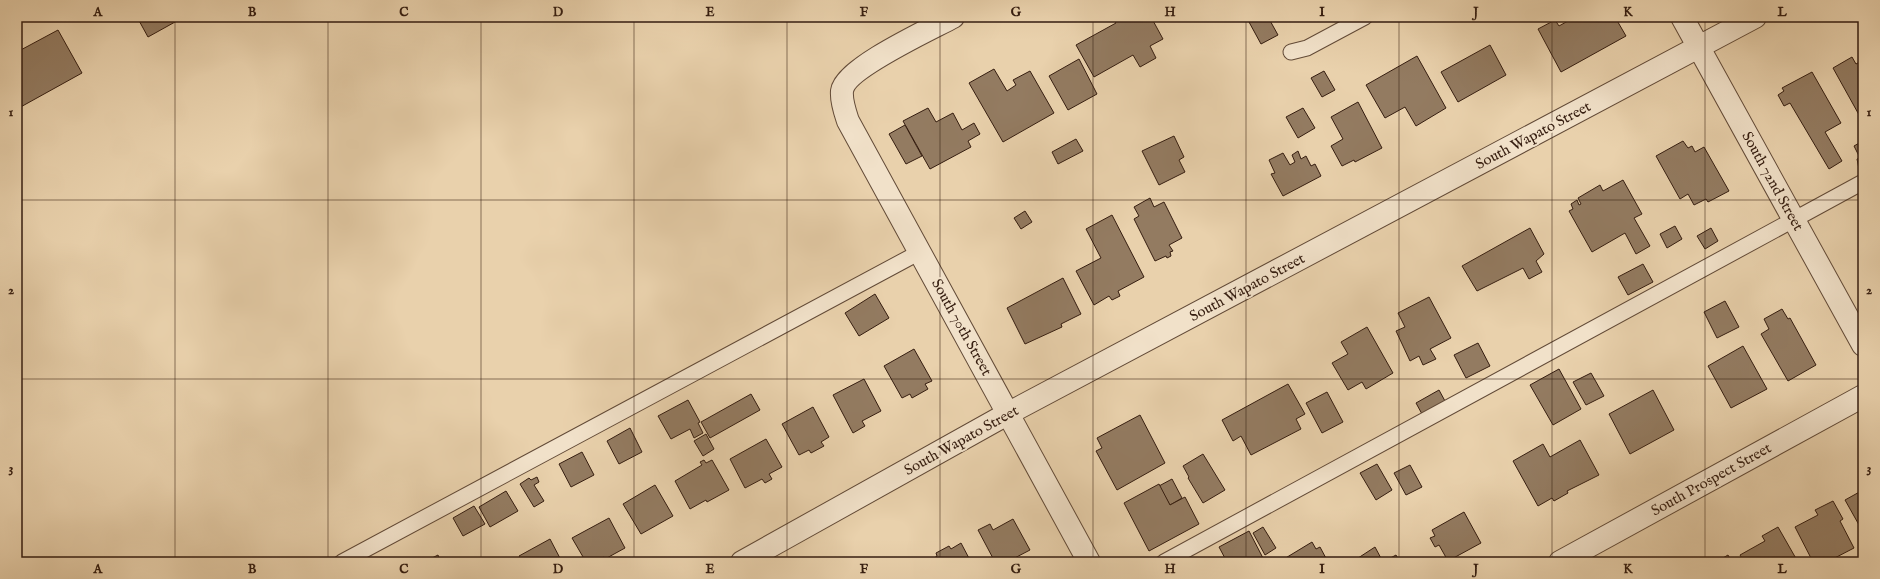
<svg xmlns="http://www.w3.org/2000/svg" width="1880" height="579" viewBox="0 0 1880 579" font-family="'IM FELL English',serif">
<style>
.building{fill:#937b61;stroke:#351d10}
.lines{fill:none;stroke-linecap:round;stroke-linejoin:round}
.service-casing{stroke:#624a37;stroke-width:17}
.minor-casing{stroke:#624a37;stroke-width:24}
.service{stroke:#f1e1c9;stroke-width:15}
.minor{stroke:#f1e1c9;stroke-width:22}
.grid{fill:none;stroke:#351d10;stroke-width:1;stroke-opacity:0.55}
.labels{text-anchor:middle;stroke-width:4;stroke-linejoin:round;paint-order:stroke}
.street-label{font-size:15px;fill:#351d10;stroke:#f1e1c9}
.neatline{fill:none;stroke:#351d10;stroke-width:1.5}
.grid-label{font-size:13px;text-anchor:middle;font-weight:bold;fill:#351d10}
</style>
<rect width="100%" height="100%" fill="#e9d1ac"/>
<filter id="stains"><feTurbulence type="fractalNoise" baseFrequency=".005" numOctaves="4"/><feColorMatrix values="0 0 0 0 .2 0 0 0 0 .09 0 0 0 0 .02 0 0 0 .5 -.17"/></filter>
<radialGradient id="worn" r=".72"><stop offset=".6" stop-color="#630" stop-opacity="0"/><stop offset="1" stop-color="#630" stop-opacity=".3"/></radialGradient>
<g class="building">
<path d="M137 17H184L148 37Z"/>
<path d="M1112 17H1151L1163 39 1150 46 1156 58 1140 67 1133 55 1094 77 1076 45 1116 23Z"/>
<path d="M1258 17H1268L1278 35 1261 44 1249 22Z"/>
<path d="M1575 17H1615L1626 36 1561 72 1538 29 1555 20 1559 26Z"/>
<path d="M58 30 82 73 17 109V52Z"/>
<path d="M1490 45 1506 75 1458 102 1441 72Z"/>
<path d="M1417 56 1446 108 1416 126 1405 107 1385 118 1366 85Z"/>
<path d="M1852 57 1856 64 1863 60V122L1833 68Z"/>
<path d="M1079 59 1097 94 1068 110 1049 76Z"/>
<path d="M994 69 1007 91 1016 85 1013 80 1030 71 1054 113 1003 142 969 83Z"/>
<path d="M1324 71 1335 90 1322 97 1311 78Z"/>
<path d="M1812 72 1841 123 1825 132 1842 161 1829 169 1790 103 1784 106 1778 95 1784 91 1782 88Z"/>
<path d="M1358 102 1382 148 1355 162 1354 160 1342 166 1331 146 1343 139 1331 117Z"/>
<path d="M928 108 936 122 953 113 962 130 974 123 980 134 968 141 971 147 930 169 903 121Z"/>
<path d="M1303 108 1315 128 1298 138 1286 117Z"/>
<path d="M905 125 922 156 906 164 889 134Z"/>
<path d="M1174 136 1184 157 1179 160 1185 172 1159 185 1142 151Z"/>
<path d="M1076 139 1083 151 1058 164 1052 152Z"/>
<path d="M1683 141 1688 148 1692 146 1695 152 1704 147 1729 191 1708 202 1706 199 1694 205 1688 194 1680 199 1656 156Z"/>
<path d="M1861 142 1863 145V168L1859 169 1857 159 1860 158 1854 146Z"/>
<path d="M1298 151 1301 159 1306 156 1311 166 1315 164 1321 176 1283 196 1271 174 1275 173 1269 160 1283 153 1290 165 1295 162 1292 155Z"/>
<path d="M1623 180 1642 214 1634 218 1650 246 1636 254 1625 233 1592 252 1569 211 1573 209 1571 204 1577 200 1579 205 1581 204 1578 198 1600 185 1603 191Z"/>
<path d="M1150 198 1154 207 1164 202 1182 238 1169 245 1173 251 1170 252 1171 256 1167 258 1166 256 1155 261 1134 219 1139 216 1134 207Z"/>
<path d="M1025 211 1032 222 1021 229 1014 218Z"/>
<path d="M1112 215 1144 277 1118 291 1120 296 1112 300 1109 296 1094 305 1076 271 1101 258 1086 229Z"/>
<path d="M1675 226 1682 239 1667 248 1660 234Z"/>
<path d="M1530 228 1544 254 1536 261 1542 272 1529 279 1523 268 1477 291 1462 266Z"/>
<path d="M1711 228 1718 241 1705 249 1697 236Z"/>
<path d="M1643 264 1653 282 1628 295 1618 277Z"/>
<path d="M1063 278 1081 314 1061 324 1062 327 1025 344 1007 308Z"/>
<path d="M875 294 889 318 859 336 845 313Z"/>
<path d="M1429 297 1451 338 1430 349 1436 359 1423 365 1419 356 1410 361 1396 331 1405 327 1398 313Z"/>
<path d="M1725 301 1739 327 1717 338 1704 312Z"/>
<path d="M1782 309 1788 319 1790 318 1816 365 1788 381 1761 334 1769 329 1764 319Z"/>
<path d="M1367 327 1393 373 1366 389 1362 382 1348 390 1332 363 1348 354 1341 342Z"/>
<path d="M1478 343 1490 366 1466 378 1454 355Z"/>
<path d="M1743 346 1767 389 1731 408 1708 366Z"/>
<path d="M914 349 932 381 925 384 928 389 912 398 910 394 902 398 884 366Z"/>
<path d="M1559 369 1581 409 1553 425 1530 385Z"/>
<path d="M1591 373 1604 396 1586 405 1573 382Z"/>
<path d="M864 379 881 411 862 421 865 426 853 433 833 395Z"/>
<path d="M1288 384 1305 414 1296 419 1301 429 1251 455 1241 436 1233 441 1222 420Z"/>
<path d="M1439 390 1445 401 1422 414 1416 403Z"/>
<path d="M1653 390 1674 430 1630 454 1609 414Z"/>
<path d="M1327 392 1343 422 1322 433 1306 403Z"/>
<path d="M751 394 760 410 710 438 701 422Z"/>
<path d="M688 400 700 422 698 423 703 433 694 438 690 429 671 439 658 416Z"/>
<path d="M813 407 829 437 821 442 824 446 811 453 809 450 799 455 782 424Z"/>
<path d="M1140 415 1165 463 1117 490 1096 451 1102 448 1097 438Z"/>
<path d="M630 428 642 452 619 464 607 441Z"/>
<path d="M706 434 714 449 703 456 694 441Z"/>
<path d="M766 439 782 467 769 474 772 479 765 483 762 479 745 488 730 459Z"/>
<path d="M1580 440 1599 475 1567 491 1568 493 1554 501 1552 498 1538 506 1513 461 1543 444 1550 457Z"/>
<path d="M582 452 594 475 571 487 559 464Z"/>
<path d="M1203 454 1225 490 1203 503 1188 478 1189 477 1183 466Z"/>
<path d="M704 460 706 463 712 460 729 490 707 502 706 500 690 509 675 481 702 465 700 462Z"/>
<path d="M1377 464 1392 490 1376 500 1360 473Z"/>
<path d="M1410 465 1422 487 1406 495 1394 473Z"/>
<path d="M537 477 539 482 534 485 544 501 534 507 520 484 529 478 531 480Z"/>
<path d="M1172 479 1182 498 1170 505 1159 486Z"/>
<path d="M1159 484 1170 505 1185 497 1199 524 1149 551 1124 503Z"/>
<path d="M655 485 673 516 641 534 623 504Z"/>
<path d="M1863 490V532L1845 500Z"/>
<path d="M506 491 518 511 490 527 479 507Z"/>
<path d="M1833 501 1843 519 1840 521 1854 548 1827 562H1813L1795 527 1818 515 1815 510Z"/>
<path d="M474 506 485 524 463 536 453 518Z"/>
<path d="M1464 512 1481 543 1448 561 1439 545 1435 547 1430 538 1435 536 1432 530Z"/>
<path d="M609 518 625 548 605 559 604 557 596 562H586L572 538Z"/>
<path d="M1013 519 1030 550 1007 562H995L978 530 990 524 993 530Z"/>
<path d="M1263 527 1276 548 1265 555 1253 533Z"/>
<path d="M1778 527 1798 562H1744L1740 555 1765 541 1762 536Z"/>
<path d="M1249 531 1264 560 1261 562H1227L1219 547Z"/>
<path d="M550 539 562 562H523L519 556Z"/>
<path d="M1312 542 1316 549 1320 547 1328 562H1279Z"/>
<path d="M961 543 971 562H929L937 556 936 553 949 546 951 549Z"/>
<path d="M1375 547 1383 562 1396 555 1400 562H1352Z"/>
<path d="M438 555 441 562H424Z"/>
<path d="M1728 555 1732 562H1716Z"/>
</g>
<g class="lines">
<g class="service-casing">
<g id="service">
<path d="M1291 52 1307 48 1365 17"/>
<path d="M342 562 920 252"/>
<path d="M1164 562 1863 182"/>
</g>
</g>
<g class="minor-casing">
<g id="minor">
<path d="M953 17C931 29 845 68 842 91 841 101 845 112 848 121L1089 562"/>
<path d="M1682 17 1863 345"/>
<path d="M742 562 1009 413 1755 17"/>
<path d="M1560 562 1863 396"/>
</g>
</g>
<use href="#service" class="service"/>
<use href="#minor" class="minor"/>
</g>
<path class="grid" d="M175 17V562M328 17V562M481 17V562M634 17V562M787 17V562M940 17V562M1093 17V562M1246 17V562M1399 17V562M1552 17V562M1705 17V562M17 200H1863M17 379H1863"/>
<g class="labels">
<g class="street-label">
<text transform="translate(1533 135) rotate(-28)" y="5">South Wapato Street</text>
<text transform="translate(1773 181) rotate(61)" y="5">South 72nd Street</text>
<text transform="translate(1247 287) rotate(-28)" y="5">South Wapato Street</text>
<text transform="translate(962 327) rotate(61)" y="5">South 70th Street</text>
<text transform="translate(961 440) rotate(-29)" y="5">South Wapato Street</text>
<text transform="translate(1711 479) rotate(-29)" y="5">South Prospect Street</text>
</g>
</g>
<rect width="1880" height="579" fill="none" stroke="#e9d1ac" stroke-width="44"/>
<rect x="22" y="22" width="1836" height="535" class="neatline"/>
<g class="grid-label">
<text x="98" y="16">A</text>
<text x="252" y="16">B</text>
<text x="404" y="16">C</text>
<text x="558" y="16">D</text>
<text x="710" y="16">E</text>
<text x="864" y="16">F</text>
<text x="1016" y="16">G</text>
<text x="1170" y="16">H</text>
<text x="1322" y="16">I</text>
<text x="1476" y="16">J</text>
<text x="1628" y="16">K</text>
<text x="1782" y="16">L</text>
<text x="11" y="116">1</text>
<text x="1869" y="116">1</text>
<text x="11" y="294">2</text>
<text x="1869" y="294">2</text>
<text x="11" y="472">3</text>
<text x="1869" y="472">3</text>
<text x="98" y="573">A</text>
<text x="252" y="573">B</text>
<text x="404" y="573">C</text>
<text x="558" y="573">D</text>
<text x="710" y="573">E</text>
<text x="864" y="573">F</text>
<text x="1016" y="573">G</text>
<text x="1170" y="573">H</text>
<text x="1322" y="573">I</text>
<text x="1476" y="573">J</text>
<text x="1628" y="573">K</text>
<text x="1782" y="573">L</text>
</g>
<rect width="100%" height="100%" filter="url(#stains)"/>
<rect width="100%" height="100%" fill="url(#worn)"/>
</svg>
